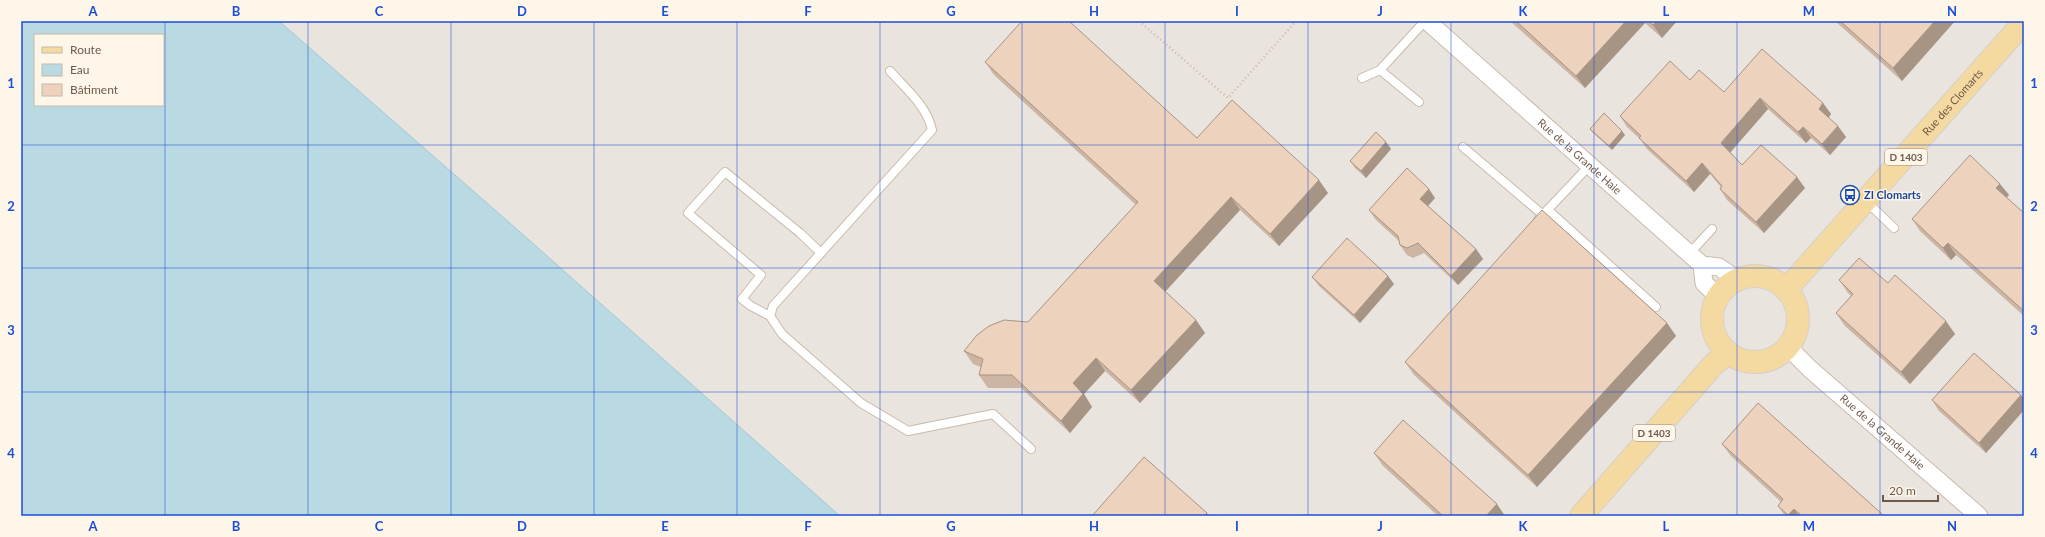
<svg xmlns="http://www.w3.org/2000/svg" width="2045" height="537" viewBox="0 0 2045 537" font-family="Lato,sans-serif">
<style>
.industrial{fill:#eae4de;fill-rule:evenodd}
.water{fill:#b9dae2;stroke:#a0c9d3;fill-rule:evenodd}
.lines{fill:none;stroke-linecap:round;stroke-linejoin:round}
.lane-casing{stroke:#cabaab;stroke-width:10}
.street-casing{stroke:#cabaab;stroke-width:19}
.primary-casing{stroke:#d7d1cd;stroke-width:24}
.path{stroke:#d2b6a0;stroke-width:2.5;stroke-dasharray:1 3;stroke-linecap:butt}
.lane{stroke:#fff;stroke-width:8}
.street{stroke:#fff;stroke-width:17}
.primary{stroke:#f4d9a0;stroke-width:22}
.wall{fill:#ccb5a3}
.shaded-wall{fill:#a69484}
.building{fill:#edd3bd;stroke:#a69484}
.grid{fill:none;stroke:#1d4ed8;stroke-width:1;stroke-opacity:0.55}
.labels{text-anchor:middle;stroke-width:3;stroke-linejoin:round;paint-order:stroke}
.shield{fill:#fdf6e9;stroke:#9a897a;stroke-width:1}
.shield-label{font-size:10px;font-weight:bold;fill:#705a4b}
.street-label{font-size:11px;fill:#705a4b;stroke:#fdf6e9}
.transit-label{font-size:11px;font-weight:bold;fill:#164399;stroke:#fdf6e9;text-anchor:start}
.neatline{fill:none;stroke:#1d4ed8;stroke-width:1.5}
.grid-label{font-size:13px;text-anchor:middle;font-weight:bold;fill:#1d4ed8}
</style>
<rect width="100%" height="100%" fill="#faf2e3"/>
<path class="industrial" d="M21 21H2024V516H21ZM35 35H163V105H35Z"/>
<path class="water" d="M21 21H279L511 224 840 516H21ZM35 35H163V105H35Z"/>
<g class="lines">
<g class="lane-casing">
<g id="lane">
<path d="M1380 70 1419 102"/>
<path d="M890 71C906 89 927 106 932 130L773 306 770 316 782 334 861 403 908 431 993 414 1031 449"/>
<path d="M1362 78 1380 70 1425 21"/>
<path d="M1463 147 1543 215"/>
<path d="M1867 202 1894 228"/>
<path d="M1548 210 1656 307"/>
<path d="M1538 220 1590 165"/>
<path d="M1689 254 1712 229"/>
<path d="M770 316 751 306 742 299 761 275 688 213 725 172 800 233 821 253"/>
</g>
</g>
<g class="street-casing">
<g id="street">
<path id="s1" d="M1427 21 1702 265 1719 267 1738 280"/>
<path d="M1702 265 1704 283 1719 297"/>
<path id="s2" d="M1788 347 1810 369 1979 516"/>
</g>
</g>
<g class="primary-casing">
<g id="primary">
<circle cx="1755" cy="319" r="43"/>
<path id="s3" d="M1786 290 2024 22"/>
<path d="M1581 516 1714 364 1729 353"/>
</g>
</g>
<path class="path" d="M1139 21 1228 98 1296 21"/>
<use href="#lane" class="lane"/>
<use href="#street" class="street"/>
<use href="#primary" class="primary"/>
</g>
<g class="wall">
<path d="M1510 21H1677L1662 38 1645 23 1585 88Z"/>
<path d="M1835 21H1955L1902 81Z"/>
<path d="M985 62 1197 138 1328 193 1279 246 1240 210 1165 292 1196 320 1205 333 1140 403 1105 371 1084 394 1092 407 1070 433 1021 388H988L979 375 981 367 973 364 964 351 1028 322 1136 205 994 75Z"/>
<path d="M1690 80 1724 92 1823 103 1831 114 1828 118 1846 137 1830 155 1811 138 1806 143 1768 109 1730 152 1742 165 1805 188 1764 233 1727 200 1720 189 1721 187 1710 174 1694 192 1647 149 1640 139 1627 127 1620 116Z"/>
<path d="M1590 129 1625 135 1612 150 1592 132Z"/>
<path d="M1386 142 1391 149 1366 178 1355 168 1350 161Z"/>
<path d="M2000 184 2009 195 2006 198 2024 213V316L1956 255 1951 260 1920 231 1912 219Z"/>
<path d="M1435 198 1428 206 1476 249 1483 259 1458 285 1424 253 1413 258 1407 255 1400 245 1399 241 1376 220 1369 210Z"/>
<path d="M1312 277 1394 284 1360 323 1319 286Z"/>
<path d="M1839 280 1955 334 1910 384 1845 326 1836 313 1851 296 1848 293Z"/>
<path d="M1667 323 1676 336 1537 487 1414 375 1405 362Z"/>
<path d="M2021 395 2024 399V410L1986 453 1939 411 1932 400Z"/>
<path d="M1722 444 1883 516H1785L1778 506 1781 502 1731 456Z"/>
<path d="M1374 453 1505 516H1438L1383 466Z"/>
</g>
<g class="shaded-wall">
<path d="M1626 21H1644L1645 23 1585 88 1576 76Z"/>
<path d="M1657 21H1677L1662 38 1653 25Z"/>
<path d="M1935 21H1955L1902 81 1893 68Z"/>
<path d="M1760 98 1768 109 1729 154 1721 143Z"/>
<path d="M1823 103 1831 114 1827 120 1819 109Z"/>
<path d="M1838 126 1846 137 1830 155 1822 144Z"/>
<path d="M1803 127 1811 138 1806 143 1798 132Z"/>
<path d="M1622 131 1625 135 1612 150 1609 146Z"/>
<path d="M1386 142 1391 149 1366 178 1361 171Z"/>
<path d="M1702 163 1710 174 1694 192 1686 181Z"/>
<path d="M1797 177 1805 188 1764 233 1756 222Z"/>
<path d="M1319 180 1328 193 1279 246 1270 234Z"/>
<path d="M2000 184 2009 195 2004 200 1996 188Z"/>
<path d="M1429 189 1435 198 1426 208 1420 199Z"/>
<path d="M1231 197 1240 210 1163 294 1154 281Z"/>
<path d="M1948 243 1956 255 1951 260 1943 248Z"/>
<path d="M1476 249 1483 259 1458 285 1451 276Z"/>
<path d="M1388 276 1394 284 1360 323 1354 315Z"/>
<path d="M1196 320 1205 333 1140 403 1131 390Z"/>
<path d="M1946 321 1955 334 1910 384 1901 372Z"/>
<path d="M1667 323 1676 336 1537 487 1528 475Z"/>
<path d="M1096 358 1105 371 1084 394 1092 407 1070 433 1061 421 1073 383Z"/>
<path d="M2021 395 2024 399V410L1986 453 1979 443Z"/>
<path d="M1497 504 1505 516H1486Z"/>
<path d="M1794 509 1799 516H1789L1788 515Z"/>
<path d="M1207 513 1209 516H1204Z"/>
</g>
<g class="building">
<path d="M1022 21H1069L1197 138 1232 100 1319 180 1270 234 1231 197 1154 281 1196 320 1131 390 1096 358 1073 383 1083 394 1061 421 1012 375H979L983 359 964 351 977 335 989 326 1004 320 1028 322 1138 202 985 62Z"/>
<path d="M1516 21H1626L1576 76Z"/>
<path d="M1649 21H1657L1653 25Z"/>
<path d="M1840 21H1935L1893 68Z"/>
<path d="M1762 49 1823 103 1819 109 1838 126 1822 144 1803 127 1798 132 1760 98 1721 143 1742 165 1761 145 1797 177 1756 222 1720 189 1722 186 1702 163 1686 181 1639 138 1641 136 1620 116 1670 61 1690 80 1699 70 1724 92Z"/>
<path d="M1604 113 1622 131 1609 146 1590 129Z"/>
<path d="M1376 132 1386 142 1361 171 1350 161Z"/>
<path d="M1970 155 2000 184 1996 188 2024 213V311L1948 243 1943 248 1912 219Z"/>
<path d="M1407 168 1429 189 1420 199 1476 249 1451 276 1418 243 1407 248 1400 245 1398 236 1369 210Z"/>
<path d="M1542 210 1667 323 1528 475 1405 362Z"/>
<path d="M1347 238 1388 276 1354 315 1312 277Z"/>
<path d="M1859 258 1888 283 1895 275 1946 321 1901 372 1836 313 1853 294 1839 280Z"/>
<path d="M1974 353 2021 395 1979 443 1932 400Z"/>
<path d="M1758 403 1882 514 1880 516H1802L1794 509 1788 515 1778 506 1783 499 1722 444Z"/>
<path d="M1403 420 1497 504 1486 516H1443L1374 453Z"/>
<path d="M1144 457 1207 513 1204 516H1092Z"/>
</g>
<path class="grid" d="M165 21V516M308 21V516M451 21V516M594 21V516M737 21V516M880 21V516M1022 21V516M1165 21V516M1308 21V516M1451 21V516M1594 21V516M1737 21V516M1880 21V516M21 145H2024M21 268H2024M21 392H2024"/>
<defs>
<g id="bus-ring" transform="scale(1)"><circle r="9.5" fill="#fdf6e9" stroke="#1a4fb4" stroke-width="1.5"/><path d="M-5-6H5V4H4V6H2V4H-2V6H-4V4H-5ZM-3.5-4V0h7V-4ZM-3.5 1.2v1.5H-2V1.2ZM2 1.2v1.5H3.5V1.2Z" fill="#1a4fb4"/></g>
</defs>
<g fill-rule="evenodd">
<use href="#bus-ring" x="1850" y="195"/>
</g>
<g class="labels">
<g class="shield">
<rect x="1885" y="149" width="42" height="16" rx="3"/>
<rect x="1633" y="425" width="42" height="16" rx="3"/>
</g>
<g class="shield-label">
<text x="1906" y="161">D 1403</text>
<text x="1654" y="437">D 1403</text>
</g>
<g class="street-label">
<text dy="4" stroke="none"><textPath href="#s3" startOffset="251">Rue des Clomarts</textPath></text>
<text dy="4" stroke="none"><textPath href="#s1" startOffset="204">Rue de la Grande Haie</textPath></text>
<text dy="4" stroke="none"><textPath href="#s2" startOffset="127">Rue de la Grande Haie</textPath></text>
</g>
<g class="transit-label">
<text x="1864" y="199">ZI Clomarts</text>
</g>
</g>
<rect width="2045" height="537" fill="none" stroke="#fdf6e9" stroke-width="44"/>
<rect x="34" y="34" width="130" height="72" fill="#fdf6e9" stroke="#c5b8aa"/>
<rect x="42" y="47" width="20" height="6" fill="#f4d9a0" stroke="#c5b8aa"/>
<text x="70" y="54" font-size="12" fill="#705a4b">Route</text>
<rect x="42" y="64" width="20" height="12" fill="#b9dae2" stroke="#c5b8aa"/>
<text x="70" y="74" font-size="12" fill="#705a4b">Eau</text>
<rect x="42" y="84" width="20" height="12" fill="#edd3bd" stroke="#c5b8aa"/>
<text x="70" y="94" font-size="12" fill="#705a4b">Bâtiment</text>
<path d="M1883 495v6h55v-6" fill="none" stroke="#705a4b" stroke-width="2"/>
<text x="1889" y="495" font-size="12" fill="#705a4b" stroke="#fdf6e9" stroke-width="3" paint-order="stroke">20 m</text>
<rect x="22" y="22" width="2001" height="493" class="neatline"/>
<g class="grid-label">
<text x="93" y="16">A</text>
<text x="236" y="16">B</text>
<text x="379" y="16">C</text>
<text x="522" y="16">D</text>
<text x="665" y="16">E</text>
<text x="808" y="16">F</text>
<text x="951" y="16">G</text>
<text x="1094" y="16">H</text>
<text x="1237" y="16">I</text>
<text x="1380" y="16">J</text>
<text x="1523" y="16">K</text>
<text x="1666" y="16">L</text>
<text x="1809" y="16">M</text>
<text x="1952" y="16">N</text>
<text x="11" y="88">1</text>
<text x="2034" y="88">1</text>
<text x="11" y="211">2</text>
<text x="2034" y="211">2</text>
<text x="11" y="335">3</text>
<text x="2034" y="335">3</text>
<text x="11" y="458">4</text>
<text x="2034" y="458">4</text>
<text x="93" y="531">A</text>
<text x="236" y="531">B</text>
<text x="379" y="531">C</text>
<text x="522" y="531">D</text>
<text x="665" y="531">E</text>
<text x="808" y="531">F</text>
<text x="951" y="531">G</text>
<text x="1094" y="531">H</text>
<text x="1237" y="531">I</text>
<text x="1380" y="531">J</text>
<text x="1523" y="531">K</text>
<text x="1666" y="531">L</text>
<text x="1809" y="531">M</text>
<text x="1952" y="531">N</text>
</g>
</svg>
